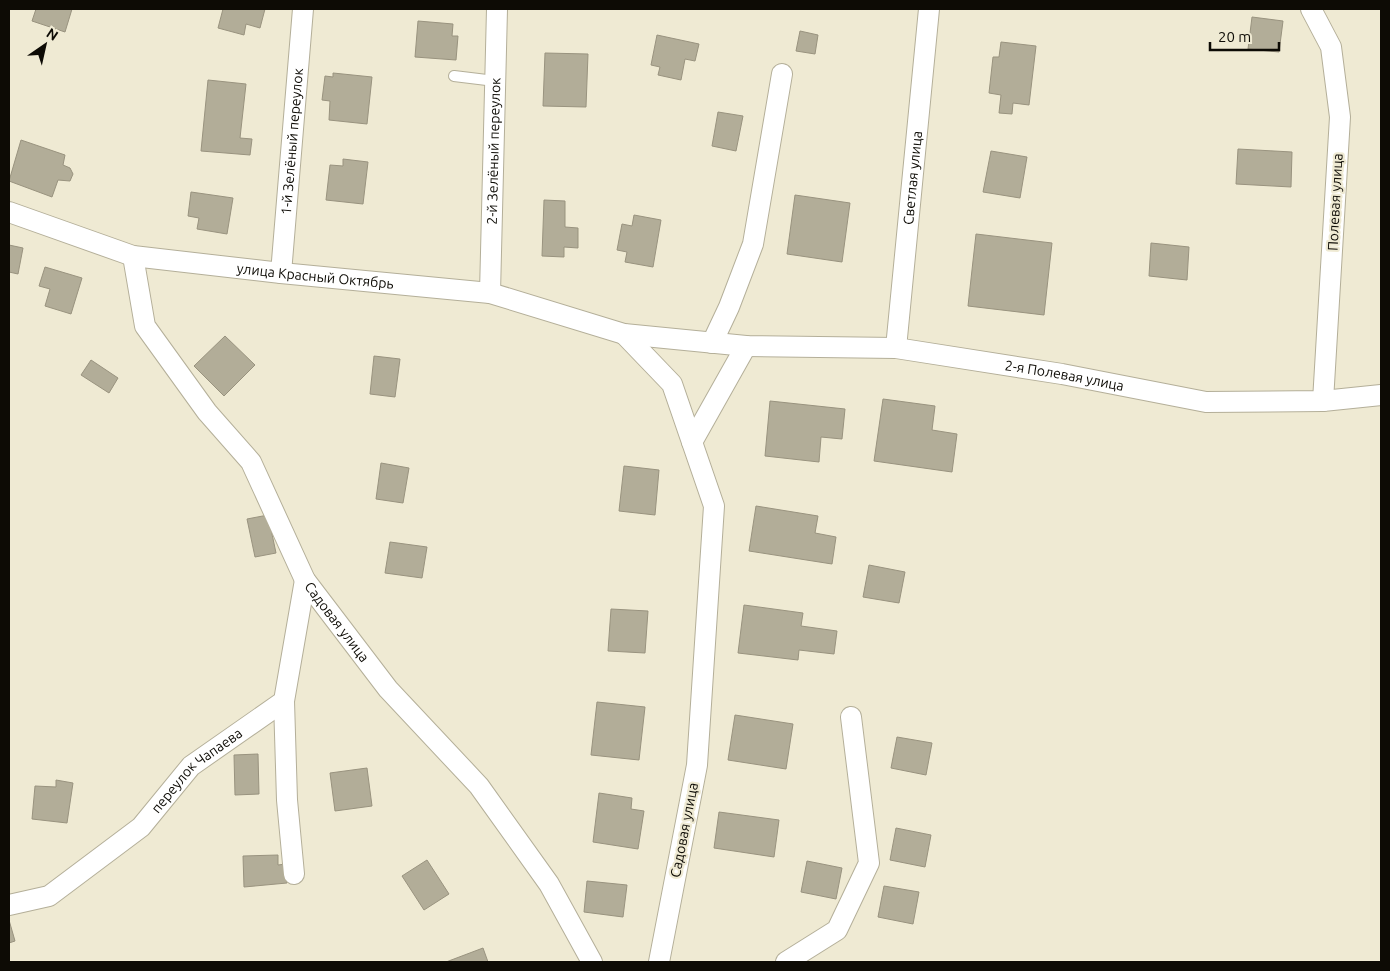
<svg xmlns="http://www.w3.org/2000/svg" width="1390" height="971" viewBox="0 0 1390 971" font-family="Ubuntu,sans-serif">
<style>
.building{fill:#b2ad98;stroke:#99937f}
.lines{fill:none;stroke-linecap:round;stroke-linejoin:round}
.service-casing{stroke:#b4af99;stroke-width:12}
.minor-casing{stroke:#b4af99;stroke-width:22}
.service{stroke:#fff;stroke-width:10}
.minor{stroke:#fff;stroke-width:20}
.labels{text-anchor:middle;stroke-width:4.5;stroke-linejoin:round;paint-order:stroke}
.street-label{font-size:14px;fill:#0d0b05;stroke:#efead3}
</style>
<rect width="100%" height="100%" fill="#efead3"/>
<g class="building">
<path d="M36 9H72L65 32 32 21Z"/>
<path d="M223 9H265L260 28 246 24 244 35 218 28Z"/>
<path d="M1252 17 1283 21 1279 52 1248 49Z"/>
<path d="M418 21 453 24 452 36H458L456 60 415 57Z"/>
<path d="M800 31 818 35 815 54 796 51Z"/>
<path d="M657 35 699 44 695 61 685 59 681 80 658 75 660 67 651 65Z"/>
<path d="M1001 42 1036 46 1029 105 1013 103 1012 114 999 113 1001 95 989 93 993 57H999Z"/>
<path d="M545 53 588 54 586 107 543 106Z"/>
<path d="M333 73 372 77 367 124 329 120 330 101 322 100 325 76 333 77Z"/>
<path d="M208 80 246 84 240 138 252 139 250 155 201 151Z"/>
<path d="M718 112 743 116 736 151 712 146Z"/>
<path d="M21 140 65 155 63 165 70 168 73 174 70 181 58 180 52 197 9 181Z"/>
<path d="M1238 149 1292 152 1291 187 1236 184Z"/>
<path d="M991 151 1027 157 1020 198 983 192Z"/>
<path d="M343 159 368 162 363 204 326 200 330 165 343 166Z"/>
<path d="M191 192 233 198 227 234 197 229 199 218 188 216Z"/>
<path d="M795 195 850 203 842 262 787 254Z"/>
<path d="M544 200 565 201V227L578 228V248L564 247V257L542 256Z"/>
<path d="M634 215 661 220 653 267 625 262 627 252 617 250 622 224 632 226Z"/>
<path d="M976 234 1052 243 1044 315 968 306Z"/>
<path d="M1151 243 1189 247 1187 280 1149 276Z"/>
<path d="M9 245 23 248 18 274 9 272Z"/>
<path d="M45 267 82 278 71 314 45 306 50 289 39 286Z"/>
<path d="M225 336 255 365 224 396 194 366Z"/>
<path d="M374 356 400 359 395 397 370 394Z"/>
<path d="M91 360 118 378 109 393 81 375Z"/>
<path d="M883 399 935 406 932 430 957 434 952 472 874 461Z"/>
<path d="M770 401 845 409 842 439 821 437 819 462 765 456Z"/>
<path d="M381 463 409 468 403 503 376 499Z"/>
<path d="M624 466 659 470 655 515 619 511Z"/>
<path d="M756 506 818 516 815 533 836 537 832 564 749 551Z"/>
<path d="M268 515 276 553 255 557 247 519Z"/>
<path d="M390 542 427 547 422 578 385 573Z"/>
<path d="M869 565 905 572 899 603 863 597Z"/>
<path d="M744 605 803 613 801 626 837 631 834 654 799 650 798 660 738 653Z"/>
<path d="M611 609 648 611 645 653 608 651Z"/>
<path d="M597 702 645 707 639 760 591 755Z"/>
<path d="M735 715 793 724 786 769 728 760Z"/>
<path d="M897 737 932 743 926 775 891 768Z"/>
<path d="M258 754 259 794 235 795 234 755Z"/>
<path d="M367 768 372 806 335 811 330 773Z"/>
<path d="M56 780 73 783 67 823 32 819 35 786 56 787Z"/>
<path d="M599 793 632 798 631 809 644 811 638 849 593 842Z"/>
<path d="M719 812 779 820 774 857 714 848Z"/>
<path d="M896 828 931 835 925 867 890 860Z"/>
<path d="M278 855V865L286 864 287 883 244 887 243 856Z"/>
<path d="M427 860 449 894 424 910 402 876Z"/>
<path d="M807 861 842 868 836 899 801 892Z"/>
<path d="M587 881 627 885 623 917 584 912Z"/>
<path d="M884 886 919 892 913 924 878 917Z"/>
<path d="M9 920 15 941 9 943Z"/>
<path d="M483 948 488 962H446Z"/>
</g>
<g class="lines">
<g class="service-casing">
<path id="service" d="M454 76 495 81"/>
</g>
<g class="minor-casing">
<g id="minor">
<path d="M1311 9 1331 47 1340 117 1323 401"/>
<path id="s1" d="M9 212 133 256 281 273 490 293 624 334 746 346 896 348 1062 374 1206 402 1323 401 1381 395"/>
<path id="s2" d="M133 256 145 326 207 412 251 462 305 580 388 689 479 786 549 884 592 962"/>
<path id="s3" d="M281 273 303 9"/>
<path id="s4" d="M490 293 497 9"/>
<path d="M624 334 672 384 714 506 697 765 659 962"/>
<path d="M712 343 729 307 753 244 782 74"/>
<path id="s5" d="M896 348 929 9"/>
<path d="M692 442 746 346"/>
<path d="M284 701 287 800 294 874"/>
<path id="s6" d="M9 905 49 896 141 827 191 766 284 701 305 580"/>
<path d="M786 962 837 930 869 863 851 717"/>
</g>
</g>
<use href="#service" class="service"/>
<use href="#minor" class="minor"/>
</g>
<g class="labels">
<g class="street-label">
<text dy="5" stroke="none"><textPath href="#s3" startOffset="132">1-й Зелёный переулок</textPath></text>
<text dy="5" stroke="none"><textPath href="#s4" startOffset="142">2-й Зелёный переулок</textPath></text>
<text dy="5" stroke="none"><textPath href="#s5" startOffset="171">Светлая улица</textPath></text>
<text transform="translate(1335 202) rotate(-87)" y="5">Полевая улица</text>
<text dy="5" stroke="none"><textPath href="#s1" startOffset="315">улица Красный Октябрь</textPath></text>
<text dy="5" stroke="none"><textPath href="#s1" startOffset="1074">2-я Полевая улица</textPath></text>
<text dy="5" stroke="none"><textPath href="#s2" startOffset="426">Садовая улица</textPath></text>
<text dy="5" stroke="none"><textPath href="#s6" startOffset="236">переулок Чапаева</textPath></text>
<text transform="translate(684 830) rotate(-79)" y="5">Садовая улица</text>
</g>
</g>
<rect width="1390" height="971" fill="none" stroke="#0d0b05" stroke-width="20"/>
<g transform="translate(45 45) rotate(34)" stroke="#efead3" stroke-width="4" paint-order="stroke">
<path d="M0-4L9 19L0 12L-9 19Z" fill="#0d0b05"/>
<text y="-8" font-size="14" font-weight="bold" text-anchor="middle" fill="#0d0b05">N</text>
</g>
<path d="M1210 42v8h69v-8" fill="none" stroke="#0d0b05" stroke-width="2.5"/>
<text x="1218" y="42" font-size="15" fill="#0d0b05" stroke="#efead3" stroke-width="4" paint-order="stroke">20 m</text>
</svg>
